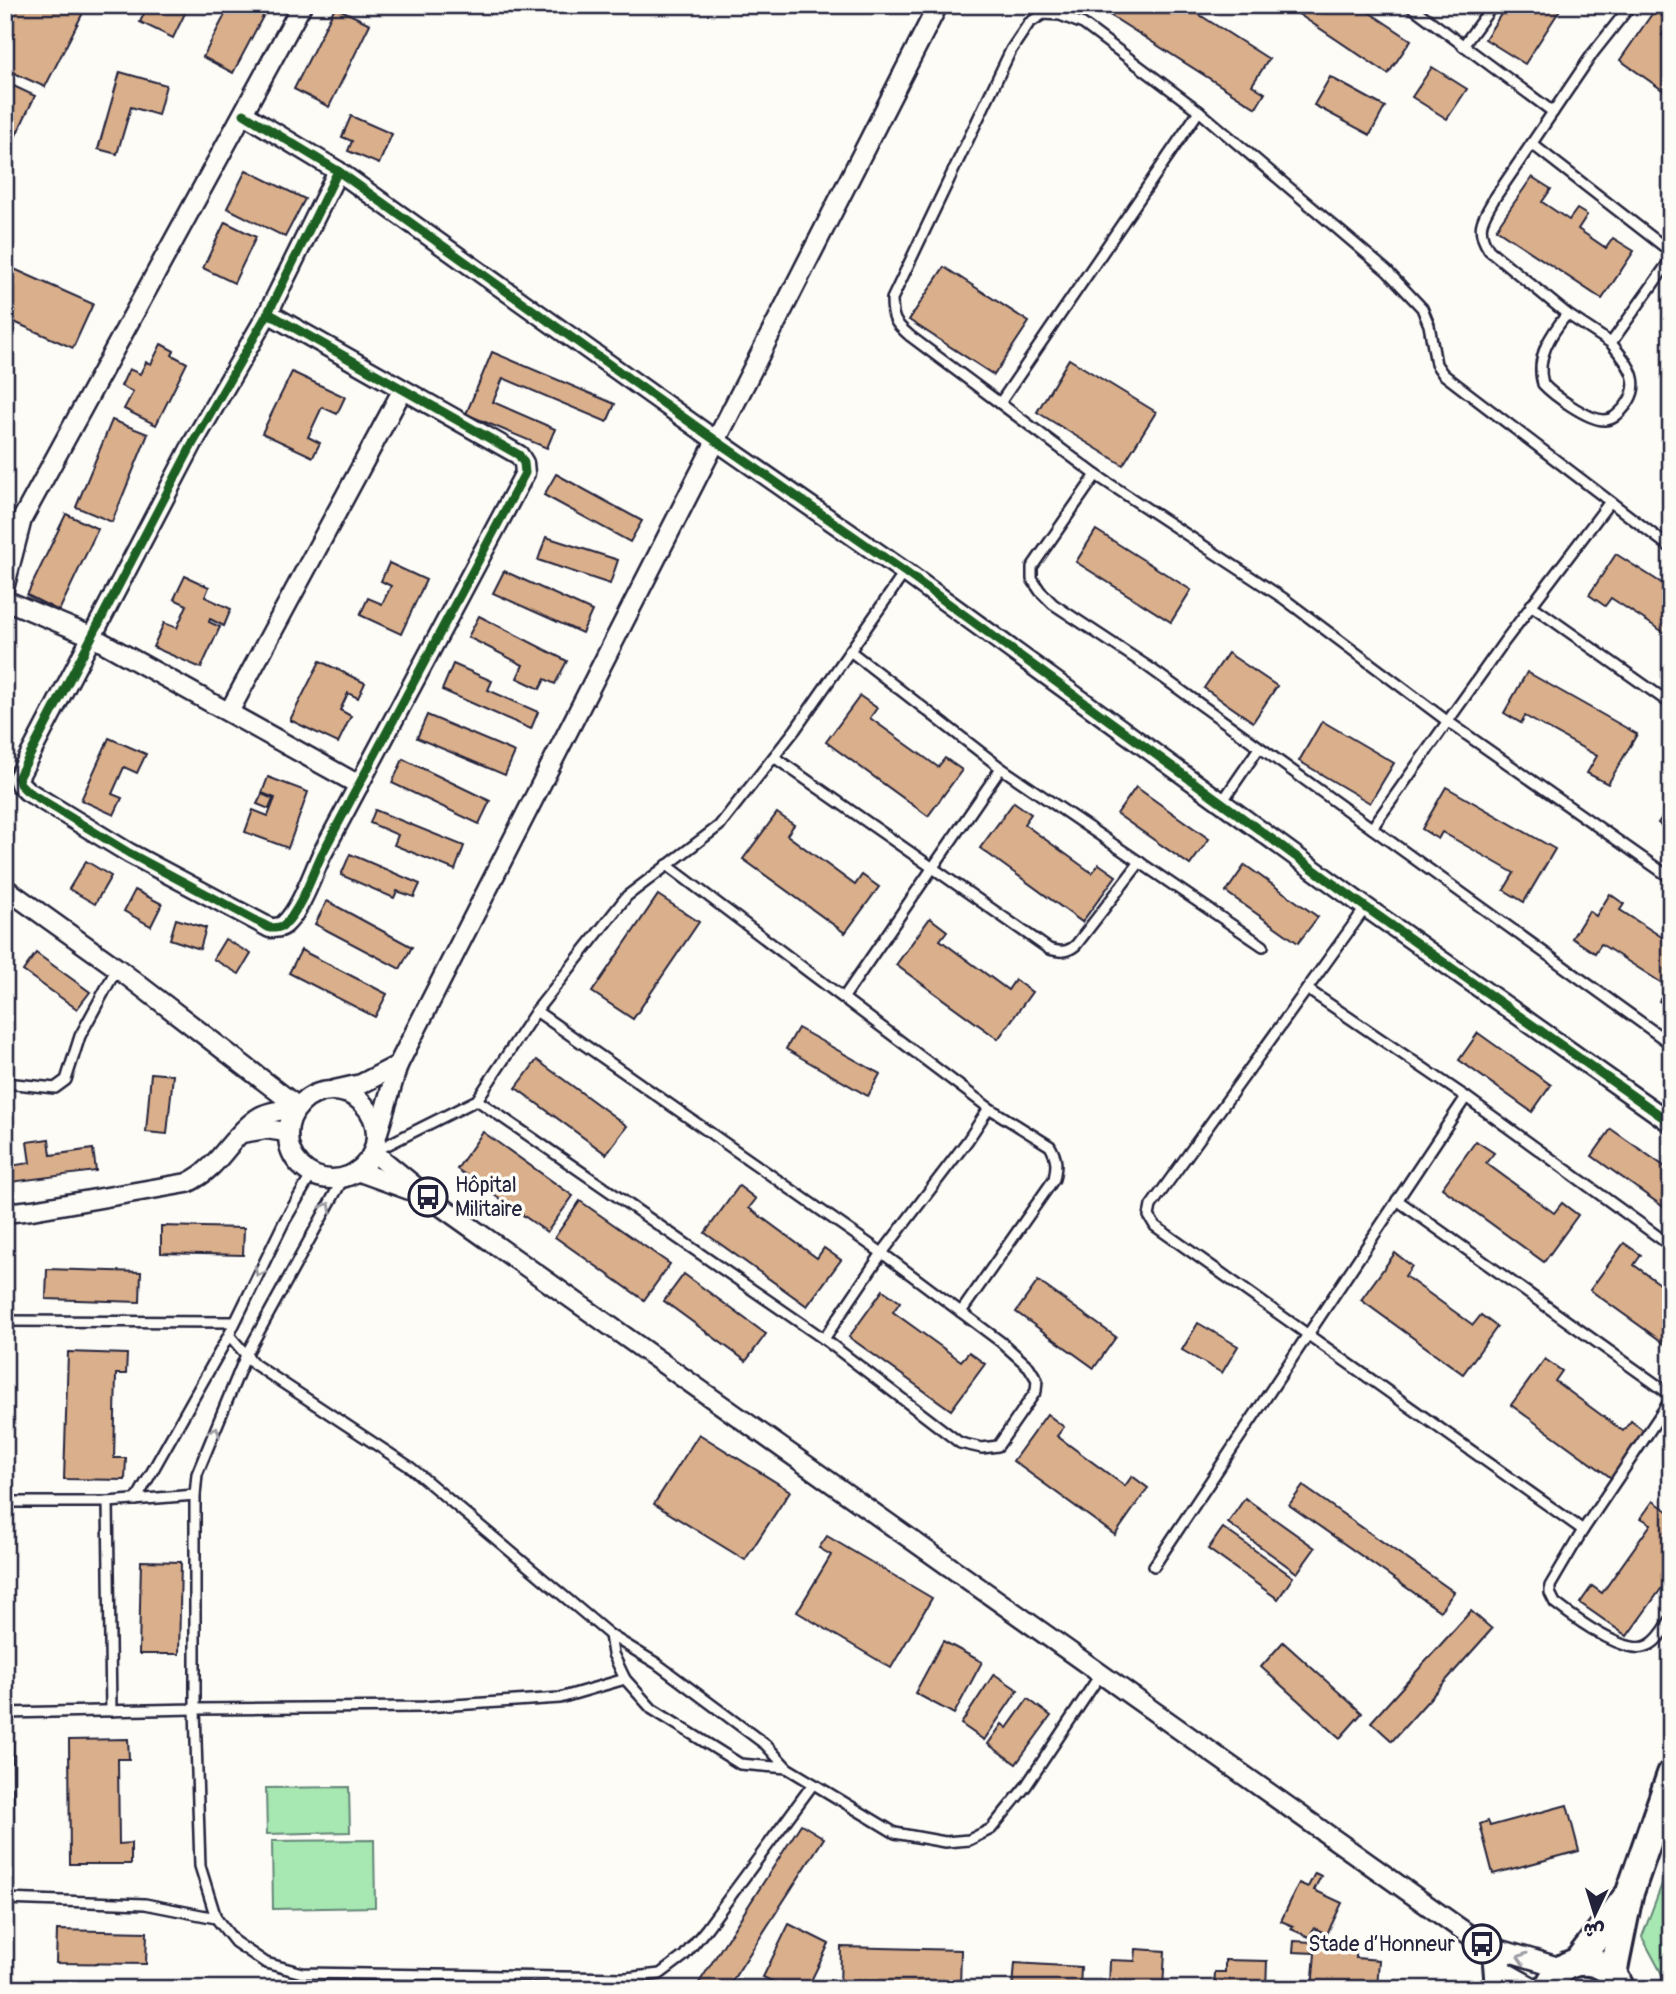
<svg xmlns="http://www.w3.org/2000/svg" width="1676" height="1994" viewBox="0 0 1676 1994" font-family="Pangolin,'Playpen Sans Arabic',sans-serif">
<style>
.green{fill:#a7e8b2;stroke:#648576;stroke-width:2}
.building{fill:#daaf8b;stroke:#22223b;stroke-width:2}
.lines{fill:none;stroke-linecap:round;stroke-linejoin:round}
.lane-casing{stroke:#22223b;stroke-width:14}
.street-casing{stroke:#22223b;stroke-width:23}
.secondary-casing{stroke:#22223b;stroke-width:32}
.lane{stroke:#fdfcf7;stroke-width:9}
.street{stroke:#fdfcf7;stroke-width:18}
.secondary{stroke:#fdfcf7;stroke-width:26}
.cycleway-casing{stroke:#fdfcf7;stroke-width:13}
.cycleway{stroke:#1b5e20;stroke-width:9}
.oneway{stroke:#9a9aa2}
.labels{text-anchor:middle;stroke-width:7;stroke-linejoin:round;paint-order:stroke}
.poi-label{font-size:21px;fill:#22223b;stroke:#fdfcf7;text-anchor:start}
</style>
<rect width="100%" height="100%" fill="#fdfcf7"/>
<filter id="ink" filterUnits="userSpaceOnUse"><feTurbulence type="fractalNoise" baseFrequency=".0143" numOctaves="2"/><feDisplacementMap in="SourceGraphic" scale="14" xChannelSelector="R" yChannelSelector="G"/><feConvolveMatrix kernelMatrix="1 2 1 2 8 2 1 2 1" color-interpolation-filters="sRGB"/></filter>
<g filter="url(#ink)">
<g class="green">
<path d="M349 1787 350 1832 267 1834 266 1788Z"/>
<path d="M374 1840 375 1907 273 1909 272 1841Z"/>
<path d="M1671 1860V1989H1670L1642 1937Z"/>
</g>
<g class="building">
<path d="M5 5H87L45 87 5 69Z"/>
<path d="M148 5H189L173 38 140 22Z"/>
<path d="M230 5H269L233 73 203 57Z"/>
<path d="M1094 5H1149L1158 11 1161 5H1184L1269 59 1252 85 1265 93 1256 108Z"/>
<path d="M1285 5H1358L1411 40 1388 74Z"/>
<path d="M1507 5H1563L1525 64 1485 39Z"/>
<path d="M335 7 370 24 329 107 294 89Z"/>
<path d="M1654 11 1671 22 1662 35 1671 41V96L1620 60Z"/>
<path d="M1432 67 1467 89 1447 119 1412 97Z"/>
<path d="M120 72 166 85 158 115 131 107 117 154 98 149Z"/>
<path d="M1330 77 1385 107 1370 135 1314 105Z"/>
<path d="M5 82 35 96 5 158Z"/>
<path d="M351 116 392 134 379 164 348 151 352 141 342 137Z"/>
<path d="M246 170 305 199 285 237 227 208Z"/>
<path d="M1532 177 1551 189 1542 202 1569 220 1577 209 1587 215 1578 229 1606 248 1613 238 1634 251 1602 299 1496 229Z"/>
<path d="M225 222 256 237 234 283 203 268Z"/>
<path d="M5 265 93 304 73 348 5 318Z"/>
<path d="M944 267 1029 322 994 375 909 320Z"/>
<path d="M161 344 174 351 172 355 187 363 156 425 124 409 133 392 121 386 129 369 140 374 146 362 151 364Z"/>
<path d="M492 352 615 404 607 422 503 378 493 402 555 429 547 448 466 414Z"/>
<path d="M1069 359 1156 412 1123 465 1037 412Z"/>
<path d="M292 372 345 397 337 414 322 407 308 437 320 443 313 457 262 433Z"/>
<path d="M112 420 148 434 112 522 76 507Z"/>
<path d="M556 474 642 521 630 542 544 495Z"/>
<path d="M66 514 98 529 59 611 27 595Z"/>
<path d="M1096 530 1191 590 1171 622 1076 562Z"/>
<path d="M546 537 618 560 610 584 538 560Z"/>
<path d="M1616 554 1671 589V637L1611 598 1605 606 1589 595Z"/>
<path d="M389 563 426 580 401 634 360 615 368 598 382 604 391 586 381 581Z"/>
<path d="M504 571 592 611 582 633 493 593Z"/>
<path d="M185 576 209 587 205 597 231 609 224 626 210 619 209 622 220 627 201 668 153 647 164 623 177 628 187 605 174 599Z"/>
<path d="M479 616 567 661 555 684 545 679 540 689 517 678 523 665 468 637Z"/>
<path d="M1228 653 1277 686 1253 722 1204 688Z"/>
<path d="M320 661 365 683 358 698 348 693 340 710 351 716 338 743 290 720Z"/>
<path d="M453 664 492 681 488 690 538 712 531 729 442 690Z"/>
<path d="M1527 672 1637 734 1608 784 1587 773 1597 756 1525 716 1521 723 1504 713Z"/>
<path d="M860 696 877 708 870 718 938 767 945 758 962 770 928 816 826 742Z"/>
<path d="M427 715 515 752 505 775 417 738Z"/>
<path d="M1322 721 1394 763 1370 803 1299 761Z"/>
<path d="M109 738 146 754 137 773 124 767 112 794 122 798 114 815 81 800Z"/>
<path d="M403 759 490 801 479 824 392 783Z"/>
<path d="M268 777 308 792 288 848 245 832 253 810 268 816 275 798 262 793Z"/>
<path d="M1136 787 1209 839 1190 865 1117 814Z"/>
<path d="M1446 787 1555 849 1524 902 1504 890 1514 873 1442 832 1438 839 1422 829Z"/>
<path d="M262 794 273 799 269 809 257 804Z"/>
<path d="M1014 802 1031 814 1024 824 1092 873 1099 864 1116 876 1082 922 980 848Z"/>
<path d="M1671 804V832L1658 823Z"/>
<path d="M375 810 464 846 455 870 394 845 398 835 370 823Z"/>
<path d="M777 813 794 825 787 835 855 885 862 875 879 887 845 933 743 859Z"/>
<path d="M350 854 420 884 414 897 397 891 394 898 341 875Z"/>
<path d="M86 861 111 876 95 904 69 889Z"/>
<path d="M1245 865 1318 917 1298 943 1226 892Z"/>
<path d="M135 890 162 904 151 926 124 911Z"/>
<path d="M1610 894 1624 904 1620 910 1671 943V1009L1659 1001 1668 987 1601 944 1595 953 1572 938 1589 911 1596 916Z"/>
<path d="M658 895 699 922 633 1019 592 992Z"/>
<path d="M327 901 412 947 400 969 315 924Z"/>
<path d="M930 918 947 931 940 940 1008 990 1015 980 1032 992 998 1039 896 965Z"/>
<path d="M176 919 206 928 200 949 170 939Z"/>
<path d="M225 939 251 954 239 974 213 959Z"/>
<path d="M301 950 387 994 375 1017 289 973Z"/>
<path d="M36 953 90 992 77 1009 23 971Z"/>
<path d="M798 1028 880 1074 868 1096 786 1049Z"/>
<path d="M1478 1033 1551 1085 1532 1112 1459 1060Z"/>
<path d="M537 1060 627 1126 606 1154 516 1088Z"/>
<path d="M151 1073 173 1075 167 1134 146 1132Z"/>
<path d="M1611 1129 1671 1171V1200L1665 1208 1592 1156Z"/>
<path d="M483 1132 573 1196 547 1232 457 1169Z"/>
<path d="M49 1139 51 1155 93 1149 96 1171 11 1182 9 1166 30 1163 27 1142Z"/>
<path d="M1476 1141 1494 1153 1486 1163 1554 1213 1562 1203 1578 1215 1544 1262 1442 1188Z"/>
<path d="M739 1186 756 1199 749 1208 817 1258 824 1248 841 1260 807 1306 705 1233Z"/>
<path d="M580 1201 670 1264 644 1300 555 1237Z"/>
<path d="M161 1226 244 1228 243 1255 161 1253Z"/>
<path d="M1624 1243 1641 1255 1634 1265 1671 1292V1348L1590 1290Z"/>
<path d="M1395 1253 1412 1266 1405 1276 1473 1325 1481 1315 1497 1327 1463 1374 1361 1300Z"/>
<path d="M47 1269 141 1272 140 1302 46 1299Z"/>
<path d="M684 1274 766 1334 746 1361 664 1301Z"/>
<path d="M1038 1281 1116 1337 1094 1368 1016 1312Z"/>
<path d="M883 1290 900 1302 893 1312 961 1361 969 1352 985 1364 951 1410 849 1337Z"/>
<path d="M1198 1323 1238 1346 1222 1373 1182 1350Z"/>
<path d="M68 1352 127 1354 126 1374H116L114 1458H126L125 1480 64 1479Z"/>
<path d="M1545 1359 1562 1371 1555 1381 1623 1431 1631 1421 1647 1433 1613 1479 1511 1405Z"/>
<path d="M1047 1414 1064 1427 1057 1436 1125 1486 1132 1476 1148 1488 1115 1535 1013 1461Z"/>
<path d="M699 1434 790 1491 745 1560 654 1504Z"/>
<path d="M1303 1486 1454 1592 1440 1611 1289 1505Z"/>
<path d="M1245 1498 1315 1548 1297 1573 1228 1523Z"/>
<path d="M1653 1501 1671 1513V1575L1627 1636 1580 1603 1592 1586 1602 1593 1651 1524 1641 1518Z"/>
<path d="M1223 1528 1293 1577 1278 1599 1208 1549Z"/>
<path d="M827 1536 932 1598 891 1668 797 1612 831 1555 819 1548Z"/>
<path d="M141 1561 181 1562 179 1654H139Z"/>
<path d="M1471 1611 1492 1629 1392 1741 1371 1722Z"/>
<path d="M943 1641 982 1662 954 1714 915 1693Z"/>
<path d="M1283 1642 1362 1713 1340 1738 1261 1667Z"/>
<path d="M994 1674 1018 1690 984 1740 961 1724Z"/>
<path d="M1028 1699 1051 1716 1016 1764 988 1744 1002 1724 1007 1728Z"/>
<path d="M128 1739 129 1759H118L119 1844 131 1843V1864H70L69 1740Z"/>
<path d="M1567 1805 1579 1851 1493 1874 1480 1824 1488 1821 1490 1826Z"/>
<path d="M801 1824 824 1838 727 1989H695Z"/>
<path d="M1315 1873 1321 1876 1314 1890 1342 1903 1327 1934 1314 1928 1309 1937 1291 1929 1293 1926 1281 1921 1299 1883 1308 1887Z"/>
<path d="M789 1924 829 1944 807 1989H788L763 1977Z"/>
<path d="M57 1930 147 1932 146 1964 56 1963Z"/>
<path d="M1314 1936 1335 1937 1334 1949 1356 1951V1958L1379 1960 1377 1989H1312L1315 1953 1293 1952 1294 1941 1313 1942Z"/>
<path d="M841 1947 961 1950 960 1989H840Z"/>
<path d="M1136 1949 1165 1951 1163 1989H1109L1110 1960 1135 1961Z"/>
<path d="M1225 1960 1267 1961 1266 1989H1214L1215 1972H1225Z"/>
<path d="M1015 1963 1081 1967 1080 1989 1013 1988Z"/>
</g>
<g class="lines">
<g class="lane-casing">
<g id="lane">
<path d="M1409 5 1553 112"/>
<path d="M1463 46 1493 5"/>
<path d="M1532 144 1671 252"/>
<path d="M1567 314 1489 250C1475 229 1482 219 1494 199L1593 53 1631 5"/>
<path d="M1611 343 1567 314C1551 334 1535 357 1543 384 1553 395 1588 420 1604 420 1612 420 1616 416 1622 410 1646 384 1629 365 1611 343L1671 259"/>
<path d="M1000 403 1199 111"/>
<path d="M1096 475 910 336C895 323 892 320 892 299L1011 50 1029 23 1043 14 1060 15 1083 24 1199 111 1387 271 1422 308 1429 325 1436 364 1443 374 1671 548"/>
<path d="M1531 605 1671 704"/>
<path d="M850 651 905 572"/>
<path d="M774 757 1049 949C1060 952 1067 953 1076 945L1140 862"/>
<path d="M1001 768 1263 946"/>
<path d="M1222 802 1259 748"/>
<path d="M1372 828 1504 642 1609 503"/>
<path d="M1671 878 1447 721 1283 598 1096 475 1032 567V579L1040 591 1053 604 1147 666 1671 1044"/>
<path d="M1366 907 1151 1206 1149 1216 1155 1226 1583 1530"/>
<path d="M536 1011 882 1253 1001 1342 1029 1367 1037 1380 1036 1391 998 1446 982 1448 960 1443 824 1339"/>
<path d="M5 1083 55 1088 66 1080 80 1036 117 968"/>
<path d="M1466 1097 1671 1246"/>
<path d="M477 1100 824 1339 882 1253 968 1140 989 1108 667 865"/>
<path d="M373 1152 477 1100 536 1011 627 896 719 826 795 730 850 651 1001 768 844 997"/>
<path d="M1397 1200 1671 1395"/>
<path d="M961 1312 1054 1179C1057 1165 1057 1158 1050 1146L989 1108"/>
<path d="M5 1321 234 1322"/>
<path d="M229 1335 254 1364 410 1467 610 1635 656 1663 766 1745 787 1768 895 1833 945 1842 969 1840 991 1829 1026 1786 1100 1675"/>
<path d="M1671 1399 1583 1530 1550 1586V1593L1555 1603C1573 1617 1627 1658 1649 1645 1659 1640 1665 1628 1671 1619"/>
<path d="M136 1500 229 1335 284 1222 312 1174"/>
<path d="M5 1502H108L195 1495"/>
<path d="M108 1502 111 1711"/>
<path d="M1154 1566 1466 1097 1307 989"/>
<path d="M610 1635 613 1654 625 1679 652 1709 740 1764 787 1768"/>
<path d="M625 1679 560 1698 424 1707 195 1709 200 1866 216 1918 235 1942 266 1963 302 1973 626 1978 660 1974 684 1956 707 1928 813 1784"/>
<path d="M5 1713 195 1709V1495L197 1474 246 1355 344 1177"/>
<path d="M7 1713 8 1899"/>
<path d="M5 1899 145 1904 216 1918"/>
</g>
</g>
<g class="street-casing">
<g id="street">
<path d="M244 114 338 171 715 440 905 572 1357 901 1671 1123"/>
<path d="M268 313 519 455 524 463 525 473 322 854C313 873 301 909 285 924 281 928 275 928 270 928L129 853 27 791 20 784 18 778 193 443 268 313 338 171"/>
<path d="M5 585 22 519 302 5"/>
<path d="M5 600 91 636 359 785"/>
<path d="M229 712 402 391"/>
<path d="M5 888 117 968 298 1107"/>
<path d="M334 1090 361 1084 398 1065"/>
<circle cx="332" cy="1135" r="44"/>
<path d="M242 1133 266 1129 286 1132 288 1135"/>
<path d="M376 1139 398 1065 938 5"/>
<path d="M373 1152 428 1197 1482 1944 1505 1972 1536 1989"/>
<path d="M357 1171 415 1192"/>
<path d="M5 1213 32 1210 187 1183C221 1167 228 1139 256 1119 267 1111 285 1110 298 1107"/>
<path d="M1485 1945 1562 1968"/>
</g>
</g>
<g class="secondary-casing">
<g id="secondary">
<path d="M1577 1962 1625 1899"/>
<path d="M1497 1963 1499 1989"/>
<path d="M1613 1974 1629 1895 1671 1774"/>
<path d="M1548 1989C1559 1953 1607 1953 1620 1987"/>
</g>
</g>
<use href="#lane" class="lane"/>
<use href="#street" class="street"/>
<use href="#secondary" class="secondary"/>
<g class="cycleway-casing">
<g id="cycleway">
<path d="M244 114 338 171 715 440 905 572 1357 901 1671 1123"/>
<path d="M268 313 519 455 524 463 525 473 322 854C313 873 301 909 285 924 281 928 275 928 270 928L129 853 27 791 20 784 18 778 193 443 268 313 338 171"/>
</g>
</g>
<use href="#cycleway" class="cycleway"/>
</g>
<defs><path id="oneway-chevron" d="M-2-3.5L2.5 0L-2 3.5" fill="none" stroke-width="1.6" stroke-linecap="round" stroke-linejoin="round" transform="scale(1.75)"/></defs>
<g class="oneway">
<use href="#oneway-chevron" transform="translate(327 1207) rotate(-61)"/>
<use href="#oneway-chevron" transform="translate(259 1272) rotate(117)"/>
<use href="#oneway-chevron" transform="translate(215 1431) rotate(-68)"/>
<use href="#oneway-chevron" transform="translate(1522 1958) rotate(-163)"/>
</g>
</g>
<defs>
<g id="bus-ring" transform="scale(2.0125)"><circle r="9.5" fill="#fdfcf7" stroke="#22223b" stroke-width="1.5"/><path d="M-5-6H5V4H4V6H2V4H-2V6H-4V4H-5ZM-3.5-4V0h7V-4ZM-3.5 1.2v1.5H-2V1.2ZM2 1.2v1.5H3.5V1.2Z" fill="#22223b"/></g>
</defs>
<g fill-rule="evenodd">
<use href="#bus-ring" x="428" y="1197"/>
<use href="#bus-ring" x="1482" y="1944"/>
</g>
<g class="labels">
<g class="poi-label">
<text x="455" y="1192">Hôpital<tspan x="455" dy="24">Militaire</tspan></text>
<text x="1455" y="1951" text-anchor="end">Stade d’Honneur</text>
</g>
</g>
<rect width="1676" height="1994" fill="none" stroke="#fdfcf7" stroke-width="28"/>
<rect x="14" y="14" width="1648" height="1966" fill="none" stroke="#22223b" stroke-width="2.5" filter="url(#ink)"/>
<g transform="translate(1595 1914) rotate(184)" stroke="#fdfcf7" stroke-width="5" paint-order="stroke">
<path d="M0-5L12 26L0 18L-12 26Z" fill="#22223b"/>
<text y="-10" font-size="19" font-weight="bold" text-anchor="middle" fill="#22223b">ش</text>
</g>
</svg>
